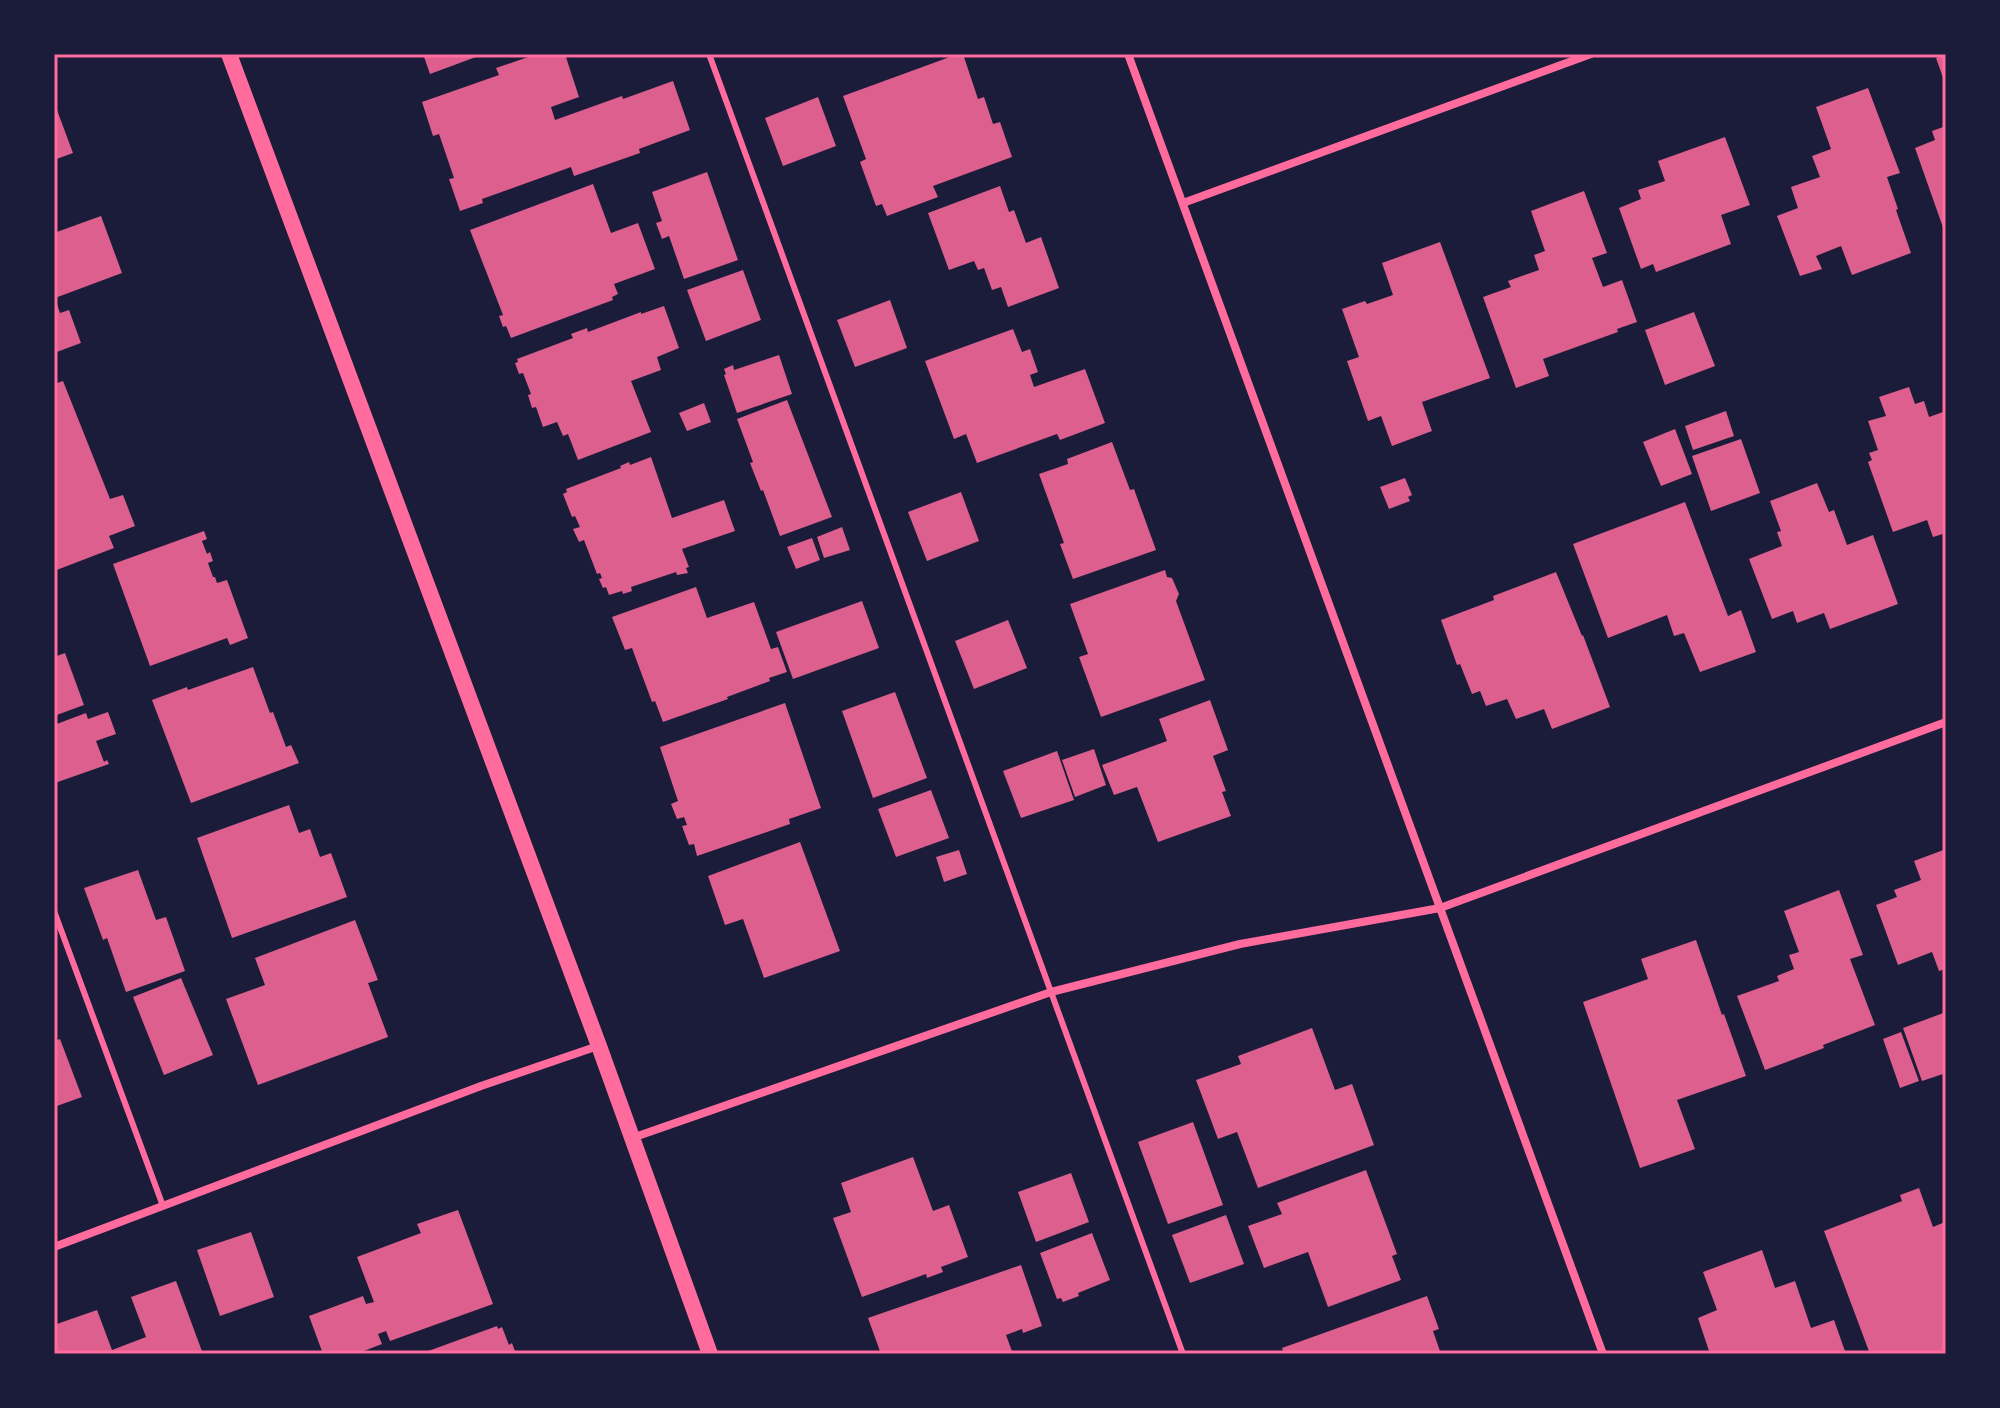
<svg xmlns="http://www.w3.org/2000/svg" width="2000" height="1408" viewBox="0 0 2000 1408" font-family="'Open Sans',sans-serif">
<style>
.building{fill:#dd5f8e}
.lines{fill:none;stroke-linecap:round;stroke-linejoin:round}
.service{stroke:#ff6b9d;stroke-width:6}
.minor{stroke:#ff6b9d;stroke-width:8}
.secondary{stroke:#ff6b9d;stroke-width:16}
.neatline{fill:none;stroke:#ff6b9d;stroke-width:3}
</style>
<rect width="100%" height="100%" fill="#1b1b3a"/>
<g class="building">
<path d="M423 54H484L430 74Z"/>
<path d="M537 54H565L579 97 551 107 555 120 622 96 623 99 673 81 690 130 639 149 640 153 574 176 571 167 482 199 483 203 460 211 449 179 454 178 439 134 433 136 422 102 499 75 496 68Z"/>
<path d="M958 54H963L978 99 984 97 993 124 1000 122 1012 157 933 186 938 197 887 216 882 204 876 206 860 162 866 159 843 96Z"/>
<path d="M1946 54V86L1936 58Z"/>
<path d="M1868 88 1900 173 1887 177 1898 209 1896 210 1911 253 1852 275 1841 246 1816 256 1822 269 1800 276 1777 216 1798 208 1791 187 1820 177 1812 156 1831 149 1816 107Z"/>
<path d="M818 97 836 146 783 166 765 118Z"/>
<path d="M54 102 73 153 54 160Z"/>
<path d="M1946 126V236L1915 148 1935 140 1932 131Z"/>
<path d="M1725 137 1750 205 1721 215 1731 244 1656 272 1653 264 1641 269 1619 208 1641 199 1638 190 1665 181 1658 161Z"/>
<path d="M707 172 738 260 684 279 669 236 662 239 656 223 662 221 652 192Z"/>
<path d="M593 184 611 233 638 223 655 269 614 284 618 294 612 297 613 300 511 338 506 326 503 327 499 316 503 315 470 230Z"/>
<path d="M1000 186 1009 212 1014 210 1026 243 1041 237 1059 288 1008 307 1001 287 992 290 984 268 978 270 974 261 949 270 928 213Z"/>
<path d="M1584 191 1607 253 1592 258 1603 287 1622 280 1637 322 1617 329 1618 332 1543 359 1549 376 1516 388 1483 297 1511 287 1508 281 1539 270 1534 255 1545 251 1531 211Z"/>
<path d="M101 216 122 273 55 298 60 313 69 310 81 343 54 353V233Z"/>
<path d="M1440 242 1490 378 1422 402 1432 431 1392 446 1381 416 1368 421 1347 361 1359 357 1342 309 1365 301 1367 304 1393 295 1382 263Z"/>
<path d="M743 270 761 320 706 341 687 290Z"/>
<path d="M890 300 907 348 855 367 837 320Z"/>
<path d="M664 306 679 348 657 357 661 370 631 381 651 432 578 460 568 434 563 436 557 422 543 427 536 407 532 408 528 395 531 394 523 373 519 374 515 363 518 362 517 359 573 338 571 334 587 328 588 332 641 312V314Z"/>
<path d="M1694 312 1715 366 1665 385 1645 330Z"/>
<path d="M1013 329 1022 352 1030 349 1038 372 1030 375 1034 387 1085 369 1105 423 1060 440 1057 434 977 463 966 434 954 439 925 361Z"/>
<path d="M779 355 792 394 737 413 724 375 726 374 724 369 733 365 734 370Z"/>
<path d="M63 381 110 499 123 495 135 526 109 536 114 548 54 571V384Z"/>
<path d="M1909 387 1915 404 1924 401 1929 417 1946 411V533L1933 537 1927 520 1893 532 1868 462 1872 460 1869 453 1878 450 1868 421 1886 416 1879 397Z"/>
<path d="M787 400 832 517 780 536 763 490 761 491 750 463 753 462 737 419Z"/>
<path d="M704 403 711 422 687 431 679 413Z"/>
<path d="M1726 411 1734 436 1693 450 1685 426Z"/>
<path d="M1675 429 1692 474 1661 486 1643 442Z"/>
<path d="M1741 439 1760 493 1711 511 1692 456Z"/>
<path d="M1112 442 1130 490 1134 489 1156 550 1073 579 1060 544 1064 543 1039 474 1068 464 1067 459Z"/>
<path d="M651 457 672 518 724 500 735 531 682 549 689 567 686 568 688 573 677 575 676 572 631 587 632 591 623 594 622 591 609 595 606 587 603 588 599 579 602 578 600 573 597 574 584 540 579 542 573 529 580 527 575 516 572 517 563 494 567 492 566 489 621 468 620 466 629 462 630 465Z"/>
<path d="M1405 478 1412 495 1408 497 1410 501 1389 509 1380 487Z"/>
<path d="M1817 483 1829 512 1834 510 1847 545 1873 535 1898 604 1830 629 1824 613 1797 623 1793 611 1772 619 1749 559 1782 546 1777 532 1781 531 1770 501Z"/>
<path d="M961 492 979 541 927 561 908 512Z"/>
<path d="M1685 502 1728 616 1741 610 1756 652 1700 672 1684 633 1674 636 1667 615 1608 638 1573 544Z"/>
<path d="M842 527 850 550 824 558 817 537Z"/>
<path d="M204 531 207 539 202 541 207 554 210 552 213 561 208 563 213 577H215L217 583 227 580 248 638 230 645 227 638 150 666 113 564Z"/>
<path d="M812 538 820 560 796 569 787 547Z"/>
<path d="M1165 570 1167 577 1172 578 1179 594 1176 601 1205 680 1101 717 1079 657 1088 654 1070 604Z"/>
<path d="M1556 572 1582 636 1583 635 1610 707 1552 729 1544 709 1516 719 1507 699 1486 706 1480 691 1472 694 1460 664 1457 665 1441 620 1494 600 1493 596Z"/>
<path d="M696 587 707 618 754 602 771 649 778 647 787 672 769 678 770 681 727 697 728 699 663 722 655 701 652 702 632 648 625 650 612 617Z"/>
<path d="M862 601 879 648 793 679 776 632Z"/>
<path d="M1008 620 1027 668 974 689 955 641Z"/>
<path d="M65 653 84 705 54 716V657Z"/>
<path d="M253 667 270 713 273 712 286 747 291 745 299 763 191 803 152 700 187 687 188 690Z"/>
<path d="M895 692 927 778 873 798 842 711Z"/>
<path d="M1210 700 1228 750 1213 756 1226 791 1222 792 1231 816 1158 842 1137 787 1114 795 1102 765 1167 741 1159 719Z"/>
<path d="M785 703 821 808 789 819 790 824 697 856 694 844 689 845 682 826 687 825 684 817 677 819 671 804 678 801 660 747Z"/>
<path d="M108 712 116 734 96 741 104 762 107 760 109 764 55 783 54 725 86 713 88 719Z"/>
<path d="M1094 749 1106 785 1075 797 1062 760Z"/>
<path d="M1057 751 1074 800 1021 818 1003 771Z"/>
<path d="M931 790 949 838 896 857 878 809Z"/>
<path d="M289 805 299 833 310 829 320 857 331 853 347 897 232 938 197 838Z"/>
<path d="M800 842 840 951 764 978 743 919 725 925 708 876Z"/>
<path d="M1946 849V969L1939 971 1932 952 1898 965 1876 905 1897 897 1894 890 1921 880 1914 861Z"/>
<path d="M959 850 967 874 944 882 936 857Z"/>
<path d="M138 870 156 920 166 917 185 971 126 992 107 938 103 940 84 888Z"/>
<path d="M1839 890 1863 955 1850 959 1875 1025 1823 1045 1824 1048 1765 1070 1737 996 1779 981 1777 976 1794 969 1789 955 1799 952 1784 911Z"/>
<path d="M355 920 378 980 368 983 388 1037 258 1085 226 999 265 985 255 958Z"/>
<path d="M1696 940 1722 1015 1724 1014 1746 1076 1677 1100 1695 1149 1640 1168 1583 1002 1648 979 1641 959Z"/>
<path d="M181 978 213 1055 164 1075 133 997Z"/>
<path d="M1946 1012V1073L1922 1081 1903 1028Z"/>
<path d="M1312 1028 1335 1090 1352 1084 1374 1145 1258 1188 1237 1132 1218 1139 1196 1080 1241 1064 1238 1056Z"/>
<path d="M1901 1032 1919 1081 1900 1088 1883 1039Z"/>
<path d="M60 1039 82 1097 54 1107V1041Z"/>
<path d="M1193 1122 1223 1205 1168 1224 1138 1142Z"/>
<path d="M913 1157 933 1211 949 1205 968 1257 941 1267 943 1272 927 1278 926 1274 862 1297 833 1218 851 1212 841 1183Z"/>
<path d="M1366 1170 1397 1254 1392 1256 1401 1280 1328 1307 1308 1252 1264 1268 1248 1226 1282 1214 1277 1203Z"/>
<path d="M1071 1173 1089 1222 1036 1242 1018 1192Z"/>
<path d="M1919 1188 1933 1227 1945 1222 1946 1224V1354H1870L1824 1231 1902 1201 1900 1195Z"/>
<path d="M458 1210 493 1304 390 1341 386 1331 378 1334 382 1344 356 1354H323L309 1316 363 1296 366 1304 374 1302 357 1257 421 1233 417 1224Z"/>
<path d="M1226 1215 1244 1264 1190 1283 1172 1235Z"/>
<path d="M251 1232 274 1297 220 1316 197 1250Z"/>
<path d="M1092 1233 1110 1280 1078 1293 1079 1296 1063 1302 1061 1298 1057 1299 1040 1253Z"/>
<path d="M1762 1250 1775 1288 1795 1281 1811 1328 1834 1320 1846 1354H1710L1698 1318 1717 1310 1703 1272Z"/>
<path d="M1021 1265 1042 1326 1023 1333 1022 1329 1006 1335 1013 1354H881L868 1318Z"/>
<path d="M176 1281 203 1354H54V1325L97 1310 112 1350 146 1337 131 1297Z"/>
<path d="M1427 1296 1439 1329 1433 1331 1441 1354H1284L1282 1348Z"/>
<path d="M497 1326 498 1329 502 1327 509 1345 512 1343 516 1354H420Z"/>
</g>
<g class="lines">
<g class="service">
<path d="M709 54 1183 1354"/>
<path d="M54 911 163 1206"/>
</g>
<g class="minor">
<path d="M1128 54 1603 1354"/>
<path d="M1183 203 1591 54"/>
<path d="M632 1138 1051 992 1240 944 1440 908 1946 722"/>
<path d="M54 1247 481 1086 598 1046"/>
</g>
<path class="secondary" d="M229 54 599 1046 710 1354"/>
</g>
<rect width="2000" height="1408" fill="none" stroke="#1b1b3a" stroke-width="112"/>
<rect x="56" y="56" width="1888" height="1296" class="neatline"/>
</svg>
